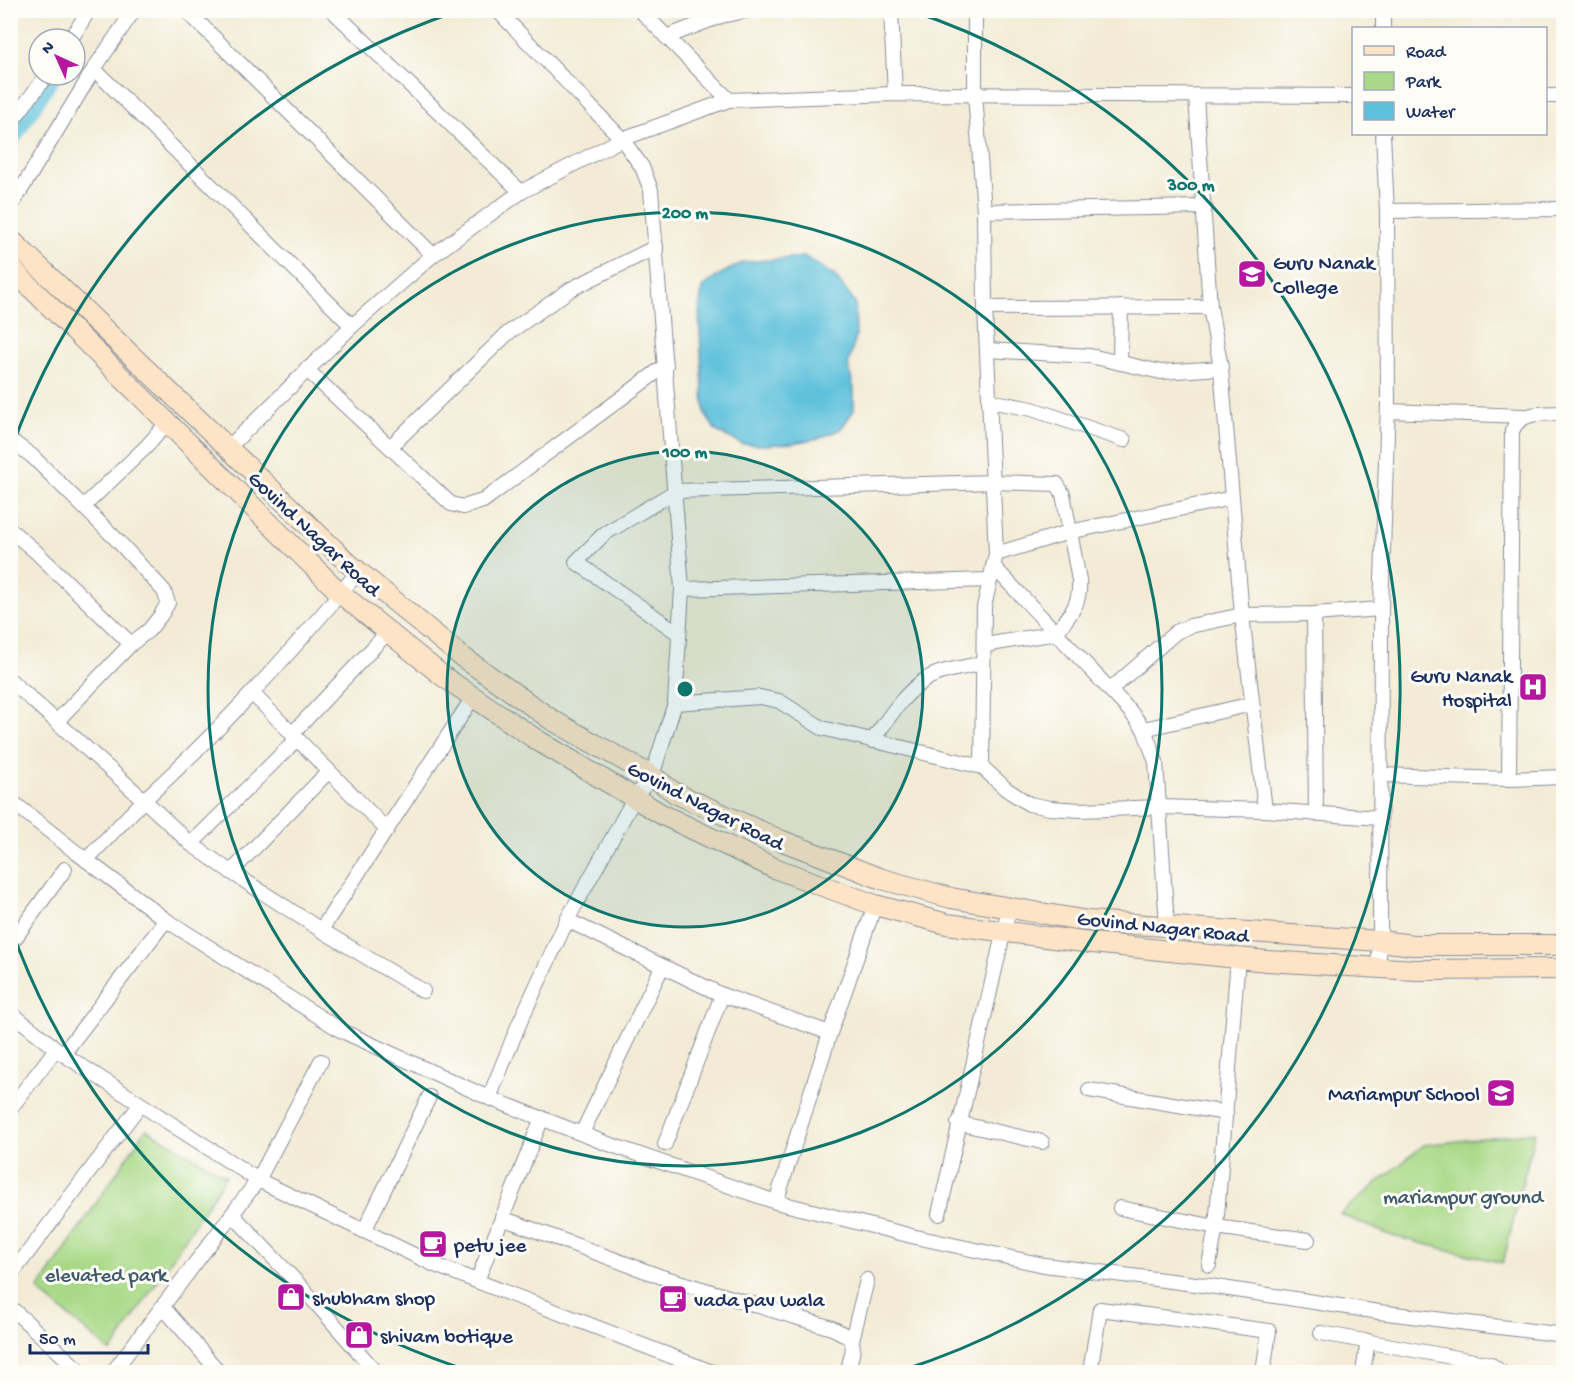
<svg xmlns="http://www.w3.org/2000/svg" width="1574" height="1383" viewBox="0 0 1574 1383" font-family="'Gochi Hand',sans-serif">
<style>
.green{fill:#a9d987;stroke:#628472;stroke-width:1.5}
.water{fill:#5ec1dc;stroke:#3c789d;stroke-width:1.5}
.lines{fill:none;stroke-linecap:round;stroke-linejoin:round}
.canal{stroke:#5ec1dc;stroke-width:16}
.minor-casing{stroke:#878d9a;stroke-width:16}
.secondary-casing{stroke:#878d9a;stroke-width:22}
.minor{stroke:#fff;stroke-width:14}
.secondary{stroke:#fee4c6;stroke-width:20}
.ring{fill:none;stroke:#0f766e;stroke-width:3}
.labels{text-anchor:middle;stroke-width:6;stroke-linejoin:round;paint-order:stroke}
.poi-label{font-size:21px;fill:#1b2f5e;stroke:#fdfcf7;text-anchor:start}
.street-label{font-size:21px;fill:#1b2f5e;stroke:#fdfcf7}
.park-label{font-size:21px;fill:#3e5a68;stroke:#fdfcf7}
.centre{fill:#0f766e;stroke:#fdfcf7;stroke-width:3}
.ring-label{font-size:18px;text-anchor:middle;font-weight:bold;fill:#0f766e;stroke:#fdfcf7;stroke-width:6;stroke-linejoin:round;paint-order:stroke}
</style>
<rect width="100%" height="100%" fill="#fdfcf7"/>
<filter id="ink" filterUnits="userSpaceOnUse"><feTurbulence type="fractalNoise" baseFrequency=".0167" numOctaves="2"/><feDisplacementMap in="SourceGraphic" scale="12" xChannelSelector="R" yChannelSelector="G"/><feConvolveMatrix kernelMatrix="1 2 1 2 8 2 1 2 1" color-interpolation-filters="sRGB"/></filter>
<filter id="wash" filterUnits="userSpaceOnUse"><feTurbulence type="fractalNoise" baseFrequency=".008" numOctaves="4" result="noise"/><feDisplacementMap in="SourceGraphic" scale="24" xChannelSelector="R" yChannelSelector="G"/><feGaussianBlur stdDeviation="1.35" result="paint"/><feColorMatrix in="noise" values="0 0 0 0 0 0 0 0 0 0 0 0 0 0 0 0 0 1.4 0 .05"/><feComposite in="paint" operator="in"/></filter>
<g filter="url(#wash)">
<rect width="100%" height="100%" fill="#f3ebd5"/>
<g class="green">
<path d="M146 1129 226 1176 111 1352 38 1290Z"/>
<path d="M1535 1132 1503 1263 1392 1236 1340 1214 1424 1145Z"/>
</g>
<path class="water" d="M805 257 835 276 855 303 856 336 848 365 854 389V410L841 429 820 438 793 443 765 445 742 444 716 431 705 414 703 393 699 312 702 288 719 275 744 262Z"/>
<g class="lines">
<path class="canal" d="M10 143 54 75"/>
</g>
</g>
<g filter="url(#ink)">
<g class="lines">
<g class="minor-casing">
<g id="minor">
<path d="M186 10 433 255"/>
<path d="M332 10 521 192"/>
<path d="M640 10 729 100"/>
<path d="M891 10 895 94"/>
<path d="M975 10V94L984 211 985 308 996 554 984 607 982 767"/>
<path d="M1383 28V10"/>
<path d="M666 37 721 16 750 10"/>
<path d="M71 39 89 10"/>
<path d="M94 69 352 326"/>
<path d="M1196 96 1210 307 1221 368 1242 615 1265 810"/>
<path d="M1546 96H1564"/>
<path d="M10 124 47 75"/>
<path d="M10 208 94 69 134 10"/>
<path d="M984 211 1205 207"/>
<path d="M1387 211 1564 209"/>
<path d="M985 308 1210 307"/>
<path d="M988 350 1090 356 1161 372 1221 368"/>
<path d="M1120 363 1121 307"/>
<path d="M306 369 451 504 463 507 483 501 666 365"/>
<path d="M989 401 1032 409 1124 440"/>
<path d="M1388 411 1523 416"/>
<path d="M10 440 32 456 118 541 164 591 168 603 161 615 149 630 131 644 57 721"/>
<path d="M390 447 508 333 571 289 656 247"/>
<path d="M228 448 352 326 433 255 521 192 622 139 729 100 895 94 1354 96"/>
<path d="M84 506 147 446 167 423"/>
<path d="M10 530 34 550 131 644"/>
<path d="M996 554 1069 532 1232 498"/>
<path d="M993 566 1129 710 1144 729 1156 762 1167 926"/>
<path d="M682 589 990 580"/>
<path d="M1314 614 1316 814"/>
<path d="M678 633 576 562 604 534 676 491 994 482 1057 484 1063 494 1079 580C1081 605 1070 614 1056 633L985 645"/>
<path d="M10 680 144 800C221 730 292 652 358 572"/>
<path d="M1110 690 1176 632 1190 626 1242 615 1314 614 1381 609"/>
<path d="M252 693 387 830"/>
<path d="M675 703 760 697 779 701 822 728 982 767 1006 789 1029 804 1050 808 1081 810 1160 807 1265 810 1380 818"/>
<path d="M1144 729 1252 704"/>
<path d="M292 734 388 632"/>
<path d="M872 741C888 719 904 692 928 678 941 670 967 667 983 663"/>
<path d="M1380 775 1509 779 1564 777"/>
<path d="M1509 779 1512 431C1521 410 1544 414 1564 413"/>
<path d="M10 800 77 853 166 920 342 1031 489 1098 603 1142 776 1202"/>
<path d="M191 844 297 739"/>
<path d="M86 860 144 800 191 844 231 872 321 930 423 991"/>
<path d="M231 872 329 771"/>
<path d="M875 905 830 1033 776 1202 916 1237 1044 1265 1203 1285 1379 1312 1564 1335"/>
<path d="M567 920 722 995 830 1033"/>
<path d="M321 930 474 696"/>
<path d="M10 945 65 869"/>
<path d="M1378 968 1380 941 1381 609 1388 403 1387 211 1383 134"/>
<path d="M10 1012 63 1054 258 1180 435 1265 712 1372"/>
<path d="M63 1054 166 920"/>
<path d="M1089 1090 1226 1113"/>
<path d="M489 1098 519 1024 567 920 635 797 652 776 675 703 682 589 651 190 642 167 622 139 497 10"/>
<path d="M10 1109 56 1049"/>
<path d="M958 1123 1042 1142"/>
<path d="M582 1133 662 967"/>
<path d="M665 1144 722 995"/>
<path d="M1120 1208 1216 1227 1308 1240"/>
<path d="M232 1214 306 1292 376 1372"/>
<path d="M939 1214 1009 908"/>
<path d="M502 1218 662 1277 832 1328C860 1341 854 1346 847 1372"/>
<path d="M364 1231 429 1097"/>
<path d="M1209 1265 1216 1227 1238 958"/>
<path d="M10 1276 140 1105"/>
<path d="M477 1281 542 1118"/>
<path d="M10 1307 81 1372"/>
<path d="M163 1307 219 1372"/>
<path d="M1321 1333 1490 1364 1501 1372"/>
<path d="M852 1340 867 1280"/>
<path d="M113 1372 258 1180 321 1061"/>
<path d="M1090 1372 1100 1309 1269 1331 1263 1372"/>
<path d="M1363 1372 1368 1341"/>
</g>
</g>
<g class="secondary-casing">
<g id="secondary">
<path d="M10 239 348 563 461 656 552 720 652 776 675 793 780 840 882 879 951 898 1088 921 1380 941 1413 945H1564"/>
<path d="M10 267 340 593 444 677 537 740 663 815 774 868 875 905 947 924 1083 942 1267 961 1415 970 1564 969"/>
</g>
</g>
<use href="#minor" class="minor"/>
<use href="#secondary" class="secondary"/>
</g>
</g>
<circle cx="685" cy="689" r="238" fill="#0f766e" fill-opacity=".12"/>
<g class="ring">
<circle cx="685" cy="689" r="238"/>
<circle cx="685" cy="689" r="477"/>
<path d="M470 1371A715 715 0 0 1 11 928M11 450A715 715 0 0 1 458 11M912 11A715 715 0 0 1 900 1371"/>
</g>
<defs>
<g id="university-square" transform="scale(1.5)"><rect x="-9" y="-9" width="18" height="18" rx="4" fill="#b5179e" stroke="#fdfcf7"/><path d="M0-5L7-2L0 1L-7-2ZM-4 1L0 2.5L4 1V4Q0 6-4 4Z" fill="#fff"/></g>
<g id="hospital-square" transform="scale(1.5)"><rect x="-9" y="-9" width="18" height="18" rx="4" fill="#b5179e" stroke="#fdfcf7"/><path d="M-5-5h3v3.5h4V-5h3V5h-3V1.5h-4V5h-3Z" fill="#fff"/></g>
<g id="school-square" transform="scale(1.5)"><rect x="-9" y="-9" width="18" height="18" rx="4" fill="#b5179e" stroke="#fdfcf7"/><path d="M0-5L7-2L0 1L-7-2ZM-4 1L0 2.5L4 1V4Q0 6-4 4Z" fill="#fff"/></g>
<g id="cafe-square" transform="scale(1.5)"><rect x="-9" y="-9" width="18" height="18" rx="4" fill="#b5179e" stroke="#fdfcf7"/><path d="M-5.5-4.5H6V0H3Q3 3.5 0 3.5H-2.5Q-5.5 3.5-5.5 0ZM3-3.2v2h1.7v-2ZM-6 4.5H4V6H-6Z" fill="#fff"/></g>
<g id="shop-square" transform="scale(1.5)"><rect x="-9" y="-9" width="18" height="18" rx="4" fill="#b5179e" stroke="#fdfcf7"/><path d="M-5-2.5h2.3a2.7 3.5 0 0 1 5.4 0H5L5.5 6h-11ZM-1.5-2.5h3a1.5 2.3 0 0 0-3 0Z" fill="#fff"/></g>
</defs>
<g fill-rule="evenodd">
<use href="#university-square" x="1252" y="274"/>
<use href="#hospital-square" x="1533" y="687"/>
<use href="#school-square" x="1501" y="1093"/>
<use href="#cafe-square" x="433" y="1244"/>
<use href="#shop-square" x="291" y="1297"/>
<use href="#cafe-square" x="673" y="1299"/>
<use href="#shop-square" x="359" y="1335"/>
</g>
<g class="labels">
<g class="poi-label">
<text x="1273" y="269">Guru Nanak<tspan x="1273" dy="24">College</tspan></text>
<text x="1512" y="682" text-anchor="end">Guru Nanak<tspan x="1512" dy="24">Hospital</tspan></text>
<text x="1480" y="1100" text-anchor="end">Mariampur School</text>
<text x="454" y="1251">petu jee</text>
<text x="312" y="1304">shubham shop</text>
<text x="694" y="1306">vada pav wala</text>
<text x="380" y="1342">shivam botique</text>
</g>
<g class="street-label">
<text transform="translate(315 533) rotate(43)" y="7">Govind Nagar Road</text>
<text transform="translate(706 805) rotate(27)" y="7">Govind Nagar Road</text>
<text transform="translate(1163 926) rotate(6)" y="7">Govind Nagar Road</text>
</g>
<g class="park-label">
<text x="1463" y="1203">mariampur ground</text>
<text x="106" y="1281">elevated park</text>
</g>
</g>
<circle cx="685" cy="689" r="9" class="centre"/>
<g class="ring-label">
<text x="1191" y="190">300 m</text>
<text x="685" y="218">200 m</text>
<text x="685" y="457">100 m</text>
</g>
<rect width="1574" height="1383" fill="none" stroke="#fdfcf7" stroke-width="36"/>
<rect x="1352" y="27" width="195" height="108" fill="#fdfcf7" stroke="#a3aaba" stroke-width="1.5"/>
<rect x="1364" y="46" width="30" height="9" fill="#fee4c6" stroke="#a3aaba" stroke-width="1.5"/>
<text x="1406" y="57" font-size="18" fill="#1b2f5e">Road</text>
<rect x="1364" y="72" width="30" height="18" fill="#a9d987" stroke="#a3aaba" stroke-width="1.5"/>
<text x="1406" y="87" font-size="18" fill="#1b2f5e">Park</text>
<rect x="1364" y="102" width="30" height="18" fill="#5ec1dc" stroke="#a3aaba" stroke-width="1.5"/>
<text x="1406" y="117" font-size="18" fill="#1b2f5e">Water</text>
<g transform="translate(57 57) rotate(315)"><circle r="28" fill="#fdfcf7" stroke="#a3aaba" stroke-width="1.5"/>
<path d="M0-4.5L10 22L0 15L-10 22Z" fill="#b5179e"/>
<text y="-9" font-size="16" font-weight="bold" text-anchor="middle" fill="#1b2f5e">N</text>
</g>
<path d="M30 1344v9h118v-9" fill="none" stroke="#1b2f5e" stroke-width="3"/>
<text x="39" y="1344" font-size="18" fill="#1b2f5e" stroke="#fdfcf7" stroke-width="4.5" paint-order="stroke">50 m</text>
</svg>
